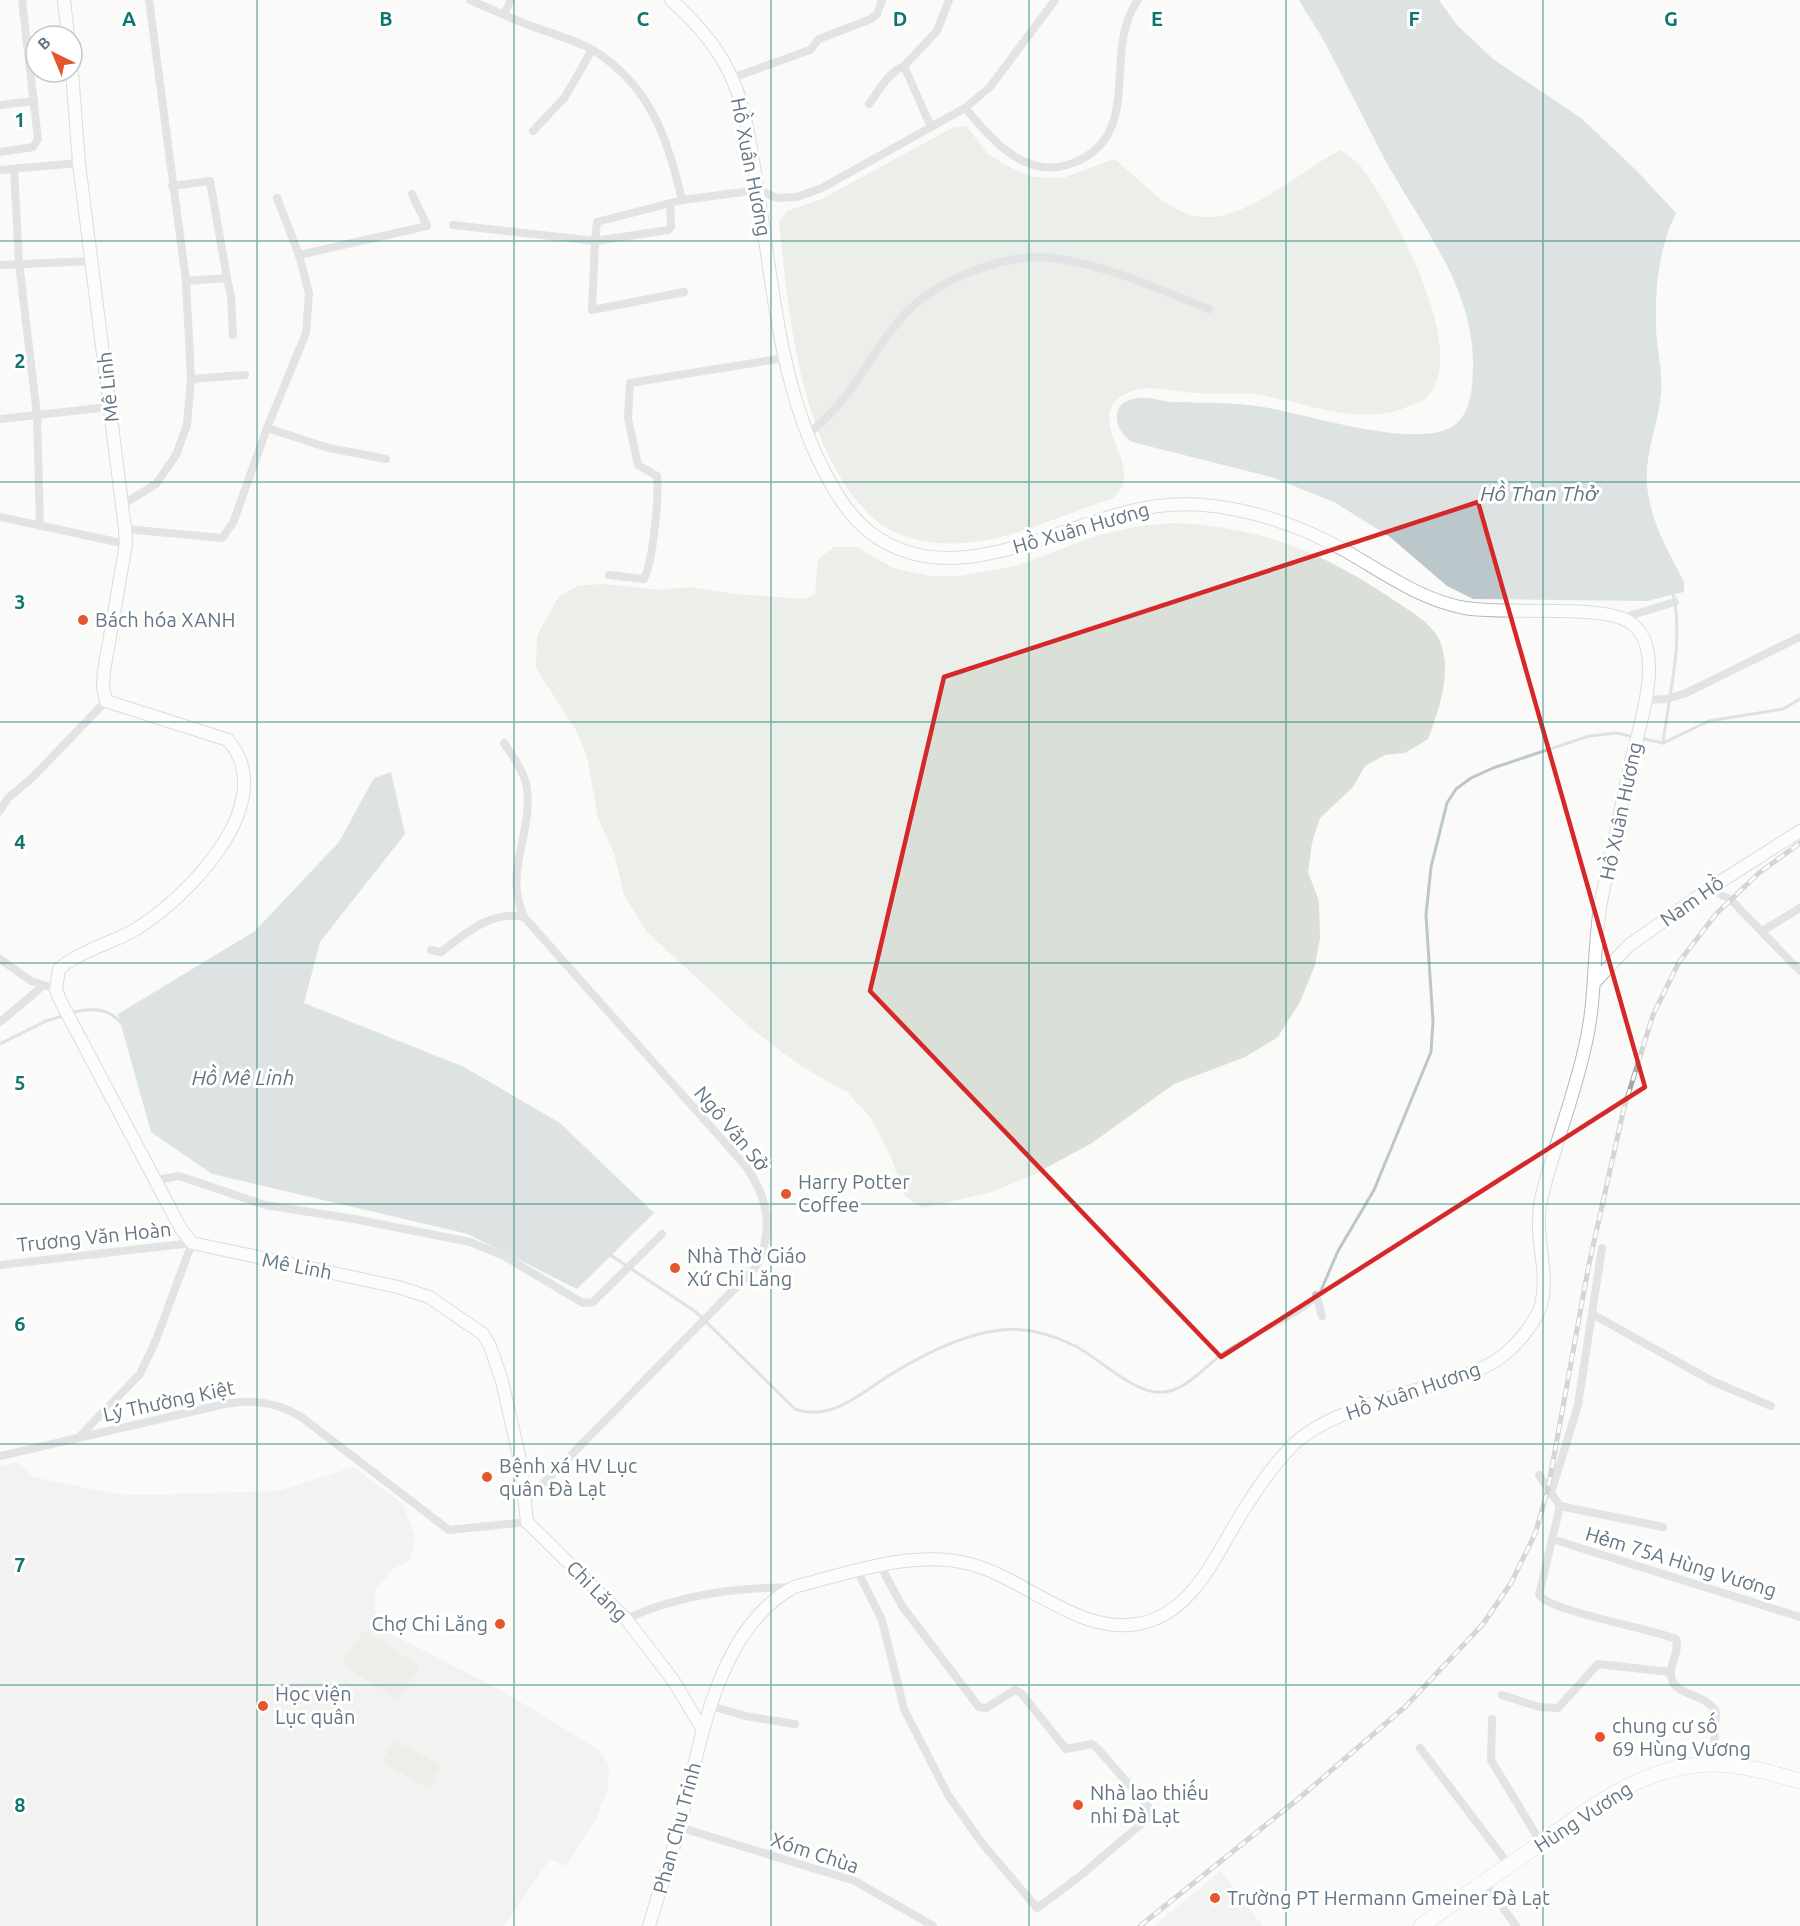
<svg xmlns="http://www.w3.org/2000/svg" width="1800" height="1926" viewBox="0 0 1800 1926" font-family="Ubuntu,sans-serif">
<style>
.built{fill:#e8e9e9}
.green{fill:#dadfd7}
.water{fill:#bbc7cb}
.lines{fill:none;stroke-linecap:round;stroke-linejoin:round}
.stream{stroke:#bbc7cb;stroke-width:3}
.secondary-casing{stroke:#b3babf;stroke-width:14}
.highway-casing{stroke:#b4b9bd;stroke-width:16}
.street{stroke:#c3c8cc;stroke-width:8}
.secondary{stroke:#fff;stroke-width:12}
.highway{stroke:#fff;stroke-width:15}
.rail-casing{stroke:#a2aab0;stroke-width:5}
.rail{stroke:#fff;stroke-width:3;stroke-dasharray:9;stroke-linecap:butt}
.marked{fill:none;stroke:#d62828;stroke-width:4.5;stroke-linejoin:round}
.grid{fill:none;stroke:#0f766e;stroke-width:1.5;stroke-opacity:0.55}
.poi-dot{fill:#e4572e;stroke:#fff;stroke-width:2}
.labels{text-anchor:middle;stroke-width:6;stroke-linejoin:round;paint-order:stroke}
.street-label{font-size:20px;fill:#657683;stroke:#fff}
.poi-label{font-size:20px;fill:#657683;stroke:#fff;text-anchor:start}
.water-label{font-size:21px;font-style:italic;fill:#60757c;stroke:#fff}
.grid-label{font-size:20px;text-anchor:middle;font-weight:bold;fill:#0f766e;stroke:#fff;stroke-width:6;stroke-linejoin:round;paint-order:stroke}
</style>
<rect width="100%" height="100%" fill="#fafaf8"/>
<g class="built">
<path d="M17 1462 33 1477 115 1494 144 1495 278 1491 354 1467 403 1504 415 1537 410 1560 394 1568 376 1589 374 1609 387 1632 506 1693 597 1749 609 1765 608 1788 596 1819 566 1866 550 1859 504 1926H0V1466Z"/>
<path d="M1221 1871 1263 1926H1154Z"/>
</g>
<g class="green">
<path d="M966 126 987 153 1005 165 1032 177 1063 178 1114 159C1137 177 1160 204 1188 214 1237 232 1299 170 1341 150 1347 155 1354 159 1359 164 1390 204 1472 352 1427 397 1424 401 1416 403 1411 405 1362 429 1305 402 1255 394 1236 392 1215 395 1196 393 1176 392 1151 384 1132 391 1080 411 1135 455 1122 487 1121 490 1116 494 1114 498 1064 513 1015 540 962 543 932 545 893 538 872 517 800 448 789 316 779 222L787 211 822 199 954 127Z"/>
<path d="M1175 523C1260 527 1323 552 1392 599 1408 610 1428 620 1438 637 1454 669 1439 709 1428 739L1405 753 1385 755 1365 766 1353 787 1320 818 1312 843 1308 872 1319 901 1320 938 1315 965 1300 1002 1278 1037 1245 1057 1174 1084 1092 1143 1035 1174 992 1192 922 1208 905 1196 891 1157 871 1118 847 1092 799 1065 752 1029 647 932 624 895 614 853 598 818 587 756 577 732 536 668 537 636 559 596 578 586 601 584 661 590 690 587 735 594 804 599 815 594 818 559 834 547H857L893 568 929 576H960L1016 566 1096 536 1140 526Z"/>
<path d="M364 1630 420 1666 398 1700 342 1664Z"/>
<path d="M395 1740 441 1766 428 1788 382 1762Z"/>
</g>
<g class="water">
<path d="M1299 0H1439L1457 25 1493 59 1581 118 1638 172 1676 213C1658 250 1655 289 1656 329 1657 350 1663 373 1661 394 1658 427 1642 459 1648 493 1653 526 1669 553 1684 582V592L1647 601 1473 599 1447 586 1390 537 1334 502 1271 477 1132 442C1115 432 1108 404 1133 399 1146 395 1160 401 1173 402 1203 403 1233 402 1263 407 1306 413 1431 456 1460 420 1472 405 1472 388 1473 369 1475 286 1420 225 1383 156 1363 118 1345 80 1325 43 1317 28 1307 15 1299 0Z"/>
<path d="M391 772 405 834 320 942 304 1003 464 1067 560 1123 654 1213 577 1289 468 1234 212 1174 151 1132 118 1014 255 931 339 842 374 778Z"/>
</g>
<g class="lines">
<g class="stream">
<path d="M1640 738 1663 743 1709 721 1783 709 1800 699"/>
<path d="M1663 743C1669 694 1684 641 1673 593"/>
<path d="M72 1013C91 1007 109 1008 122 1024"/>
<path d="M0 1044 46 1021 66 1015"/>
<path d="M609 1254 696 1312 795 1409C832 1423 864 1390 893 1373 923 1355 959 1336 994 1331 1022 1326 1047 1332 1073 1345 1100 1357 1140 1403 1173 1390 1195 1382 1209 1362 1228 1350 1254 1333 1293 1321 1315 1300"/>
<path d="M1319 1295 1338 1251 1374 1190 1431 1052 1433 1022 1426 915 1431 867 1447 803 1456 789 1471 778 1493 768 1589 736 1617 733 1634 737"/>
</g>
<g class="secondary-casing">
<g id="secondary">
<path d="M64 0 68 36"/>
<path d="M72 72 79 163 125 529 126 544 104 671 103 687 106 701 228 740C282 802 187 898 136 929 111 944 81 950 59 969L56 989 60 1000 181 1229 192 1243 398 1287 429 1297 483 1334 490 1346 502 1381 520 1460 527 1522 626 1619 673 1680 703 1730"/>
<path d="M1594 983 1628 946 1709 889 1800 831"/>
<path d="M649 1926C659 1892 671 1859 680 1825 700 1746 716 1629 794 1587 849 1573 913 1549 970 1564 1025 1578 1077 1634 1137 1624 1194 1615 1217 1551 1245 1508 1258 1487 1273 1466 1290 1448 1323 1412 1405 1394 1453 1379 1473 1372 1490 1367 1506 1353 1520 1341 1535 1323 1541 1305 1549 1275 1537 1245 1539 1216 1540 1197 1547 1176 1553 1157 1564 1119 1578 1081 1586 1042 1596 999 1593 953 1600 908 1603 889 1608 869 1612 850 1619 821 1624 791 1631 762 1639 726 1669 645 1628 621 1598 604 1505 615 1465 608 1420 600 1383 572 1344 550 1290 520 1220 498 1158 506 1068 517 956 598 871 533 847 515 832 487 819 461 778 375 772 278 757 185 751 150 747 115 734 83 721 51 696 22 671 0"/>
</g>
</g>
<g class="highway-casing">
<path id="highway" d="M1421 1926C1457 1900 1494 1876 1531 1850 1585 1812 1643 1763 1715 1764 1744 1765 1772 1773 1800 1781"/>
</g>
<g class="street">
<path d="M470 0C491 9 512 19 534 27 553 34 575 40 593 50 650 85 668 139 682 200"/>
<path d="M504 14 511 0"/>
<path d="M904 66 931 127"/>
<path d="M732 78 810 50 819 39 871 19 877 14 882 0"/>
<path d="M869 104C879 90 888 73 904 66L937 31 949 0"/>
<path d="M0 105 34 101"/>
<path d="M965 108C990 137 1022 178 1067 165 1148 140 1100 52 1138 0"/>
<path d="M533 131 565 97 592 50"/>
<path d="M0 152 33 147 38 139 22 0"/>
<path d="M14 169 19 263 37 415 40 526"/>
<path d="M0 170 79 163"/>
<path d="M172 186 210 181 227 278 186 281"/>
<path d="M670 203 671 227 668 230 595 241 592 310 684 292"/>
<path d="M453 225 595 241 597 222 682 200 758 190 777 198 797 197 822 188 965 108 990 87 1055 0"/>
<path d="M299 255 427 226 412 194"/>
<path d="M0 265 93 261"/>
<path d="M227 278 231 296 233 335"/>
<path d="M191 379 245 375"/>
<path d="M0 419 109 407"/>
<path d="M267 428 329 448 386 459"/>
<path d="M807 436C818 425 830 415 839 404 863 376 879 342 904 315 936 280 1005 252 1053 258 1107 265 1158 289 1209 309"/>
<path d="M122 505 156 484 176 455 187 425 191 379 186 281 149 0"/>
<path d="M0 517 126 544"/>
<path d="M125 529 222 538 233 523 267 428 306 333 309 293 299 255 277 198"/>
<path d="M609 575 644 579C653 562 659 496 657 476L638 465 628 418 630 383 784 358"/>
<path d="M1622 618 1675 602"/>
<path d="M1646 700 1667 699 1686 693 1800 637"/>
<path d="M504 743C513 757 524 771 527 788 533 834 503 872 524 917L744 1164C768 1196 775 1230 756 1267L524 1503"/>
<path d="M0 811 8 798 32 778 106 701"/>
<path d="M1709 889 1730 899 1800 971"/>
<path d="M1762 931 1800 908"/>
<path d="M431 950 441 952C466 933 492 910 524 917"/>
<path d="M0 959 31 981 56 989"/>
<path d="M0 1022 43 986"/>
<path d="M156 1180 179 1176 265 1205 354 1219 470 1242 504 1256 583 1303 593 1302 662 1234"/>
<path d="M0 1265 192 1243 156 1340 140 1374 79 1437"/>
<path d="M1316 1295 1322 1316"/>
<path d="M1594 1315 1712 1381 1771 1406"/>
<path d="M0 1456 225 1404C253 1399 275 1402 300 1416L449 1530 527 1522"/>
<path d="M1539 1475 1560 1506 1539 1595C1552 1612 1650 1628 1676 1639 1681 1654 1664 1669 1674 1684 1683 1696 1707 1695 1716 1712L1713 1764"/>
<path d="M1551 1493 1578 1405 1602 1248"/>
<path d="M1560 1506 1663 1527"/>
<path d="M1552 1539 1800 1617"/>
<path d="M857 1570 882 1620 904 1709 948 1795 982 1843 1037 1908 1079 1877 1147 1819 1149 1812 1148 1806 1097 1748 1092 1744 1066 1749 1021 1693 1015 1690 986 1708 979 1707 902 1606 880 1565"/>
<path d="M626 1619C680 1594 735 1588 794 1587"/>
<path d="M1502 1695 1539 1707 1558 1708 1598 1664 1670 1672"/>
<path d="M711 1706 745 1716 795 1724"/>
<path d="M1492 1719 1491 1760 1541 1843"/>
<path d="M1420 1748 1509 1865"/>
<path d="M679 1827 855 1881 933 1926"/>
<path d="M1484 1881 1516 1926"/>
</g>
<use href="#secondary" class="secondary"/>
<use href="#highway" class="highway"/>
<g class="rail-casing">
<path id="rail" d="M1140 1926 1297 1800 1406 1706 1483 1624 1511 1583 1535 1534 1548 1489 1589 1264 1624 1108 1653 1015 1679 962 1716 914 1759 873 1800 843"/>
</g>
<use href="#rail" class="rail"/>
</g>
<path d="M0 0H1800V1926H0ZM1478 502 1645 1087 1221 1357 870 991 944 677Z" fill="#fafaf8" fill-opacity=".55" fill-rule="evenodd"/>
<path class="marked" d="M1478 502 1645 1087 1221 1357 870 991 944 677Z"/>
<path class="grid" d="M257 0V1926M514 0V1926M771 0V1926M1029 0V1926M1286 0V1926M1543 0V1926M0 241H1800M0 482H1800M0 722H1800M0 963H1800M0 1204H1800M0 1444H1800M0 1685H1800"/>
<g class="poi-dot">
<circle cx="83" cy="620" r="6"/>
<circle cx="786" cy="1194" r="6"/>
<circle cx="675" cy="1268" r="6"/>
<circle cx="487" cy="1477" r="6"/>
<circle cx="500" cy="1624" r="6"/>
<circle cx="263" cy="1706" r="6"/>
<circle cx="1600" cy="1737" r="6"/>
<circle cx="1078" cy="1805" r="6"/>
<circle cx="1215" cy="1898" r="6"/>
</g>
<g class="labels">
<g class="street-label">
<text transform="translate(751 167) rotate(79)" y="7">Hồ Xuân Hương</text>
<text transform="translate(108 387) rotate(-96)" y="7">Mê Linh</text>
<text transform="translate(1081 528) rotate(-16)" y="7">Hồ Xuân Hương</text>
<text transform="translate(1621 811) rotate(-78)" y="7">Hồ Xuân Hương</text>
<text transform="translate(1692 901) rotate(-35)" y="7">Nam Hồ</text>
<text transform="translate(732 1129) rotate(50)" y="7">Ngô Văn Sở</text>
<text transform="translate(94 1237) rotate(-6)" y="7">Trương Văn Hoàn</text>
<text transform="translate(297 1266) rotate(11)" y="7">Mê Linh</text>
<text transform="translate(1413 1391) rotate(-19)" y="7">Hồ Xuân Hương</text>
<text transform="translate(169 1401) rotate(-12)" y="7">Lý Thường Kiệt</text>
<text transform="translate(1681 1562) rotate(17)" y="7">Hẻm 75A Hùng Vương</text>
<text transform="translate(597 1591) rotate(45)" y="7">Chi Lăng</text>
<text transform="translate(1583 1817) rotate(-33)" y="7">Hùng Vương</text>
<text transform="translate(677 1828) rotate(-75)" y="7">Phan Chu Trinh</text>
<text transform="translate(815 1853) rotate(18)" y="7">Xóm Chùa</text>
</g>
<g class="poi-label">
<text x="95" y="627">Bách hóa XANH</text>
<text x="798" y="1189">Harry Potter<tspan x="798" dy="23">Coffee</tspan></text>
<text x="687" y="1263">Nhà Thờ Giáo<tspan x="687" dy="23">Xứ Chi Lăng</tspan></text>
<text x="499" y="1473">Bệnh xá HV Lục<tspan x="499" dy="23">quân Đà Lạt</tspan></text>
<text x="488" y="1631" text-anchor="end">Chợ Chi Lăng</text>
<text x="275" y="1701">Học viện<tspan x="275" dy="23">Lục quân</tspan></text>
<text x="1612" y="1733">chung cư số<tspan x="1612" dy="23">69 Hùng Vương</tspan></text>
<text x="1090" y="1800">Nhà lao thiếu<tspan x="1090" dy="23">nhi Đà Lạt</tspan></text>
<text x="1227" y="1905">Trường PT Hermann Gmeiner Đà Lạt</text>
</g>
<g class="water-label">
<text x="1539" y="501">Hồ Than Thở</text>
<text x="243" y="1085">Hồ Mê Linh</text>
</g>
</g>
<g class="grid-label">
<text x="129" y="26">A</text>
<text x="386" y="26">B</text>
<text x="643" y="26">C</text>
<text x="900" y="26">D</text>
<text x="1157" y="26">E</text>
<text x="1414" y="26">F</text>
<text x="1671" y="26">G</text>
<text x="20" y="127">1</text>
<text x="20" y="368">2</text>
<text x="20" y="609">3</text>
<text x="20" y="849">4</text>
<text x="20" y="1090">5</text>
<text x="20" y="1331">6</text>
<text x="20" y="1572">7</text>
<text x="20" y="1812">8</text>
</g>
<g transform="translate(54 54) rotate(317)"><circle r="28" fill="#ffffff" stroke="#c1c8cd" stroke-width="1.5"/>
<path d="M0-4.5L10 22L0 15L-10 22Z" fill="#e4572e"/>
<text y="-9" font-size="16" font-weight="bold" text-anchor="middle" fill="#657683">B</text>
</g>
</svg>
